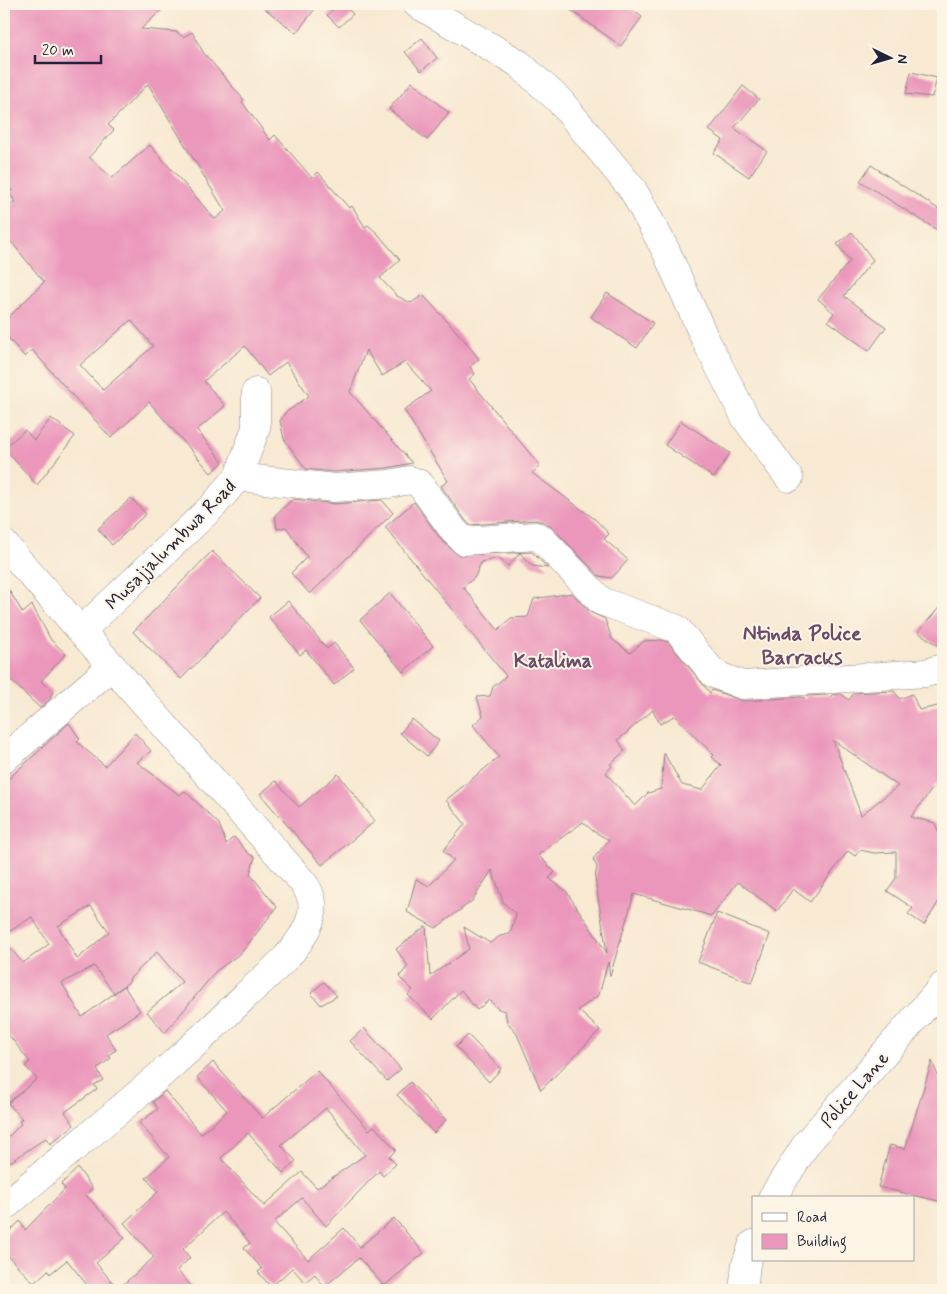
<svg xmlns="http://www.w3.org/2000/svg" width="947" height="1294" viewBox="0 0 947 1294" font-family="Mynerve,sans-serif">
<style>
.building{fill:#eb97bb;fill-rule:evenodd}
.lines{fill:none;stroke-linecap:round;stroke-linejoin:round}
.minor-casing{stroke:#8d8686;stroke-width:29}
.minor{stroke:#fff;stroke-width:28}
.labels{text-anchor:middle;stroke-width:4;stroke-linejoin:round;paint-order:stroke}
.street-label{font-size:19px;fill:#22223b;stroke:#fcf5e5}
.neighbourhood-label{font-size:20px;font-weight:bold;fill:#684b68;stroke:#fcf5e5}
.quarter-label{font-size:21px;font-weight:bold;fill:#684b68;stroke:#fcf5e5}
</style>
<rect width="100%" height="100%" fill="#fcf5e5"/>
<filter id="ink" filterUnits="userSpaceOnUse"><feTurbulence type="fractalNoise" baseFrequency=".02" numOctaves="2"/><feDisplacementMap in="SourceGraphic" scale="10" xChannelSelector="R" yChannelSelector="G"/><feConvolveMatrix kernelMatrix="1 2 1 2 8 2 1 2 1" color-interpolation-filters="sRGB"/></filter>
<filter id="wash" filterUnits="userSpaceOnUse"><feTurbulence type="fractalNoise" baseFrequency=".0096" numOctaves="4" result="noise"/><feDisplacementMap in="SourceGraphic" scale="20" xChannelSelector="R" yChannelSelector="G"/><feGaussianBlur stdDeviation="1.12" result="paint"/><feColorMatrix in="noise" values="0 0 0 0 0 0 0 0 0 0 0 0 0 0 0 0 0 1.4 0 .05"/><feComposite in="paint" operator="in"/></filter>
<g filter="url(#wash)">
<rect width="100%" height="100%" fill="#f8e9d2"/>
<g id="blocks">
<g class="building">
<path d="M9 4H168L141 29 177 32 183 37 192 32 203 52 244 100 242 102 270 140 275 135 312 178 318 172 349 208 352 206 365 227 368 225 378 234 400 260 380 278 397 296 411 303 423 295 466 342 479 359 470 367 475 374 469 379 540 466 532 473 596 520 609 534 604 539 628 560 612 578 599 576 554 529 544 522 535 520 470 525 466 521 441 486 448 481 404 410 431 391 405 362 382 376 366 350 350 392 412 463 387 468 334 472 306 469 284 439 280 421 285 413 309 396 286 362 268 376 245 346 204 381 225 406 197 430 223 462 211 473 149 402 111 438 32 350 25 357 4 333V322L44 282 4 233V211L15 201 9 193 12 191 4 178V35ZM148 84 225 211 215 219 150 145 112 178 89 157 114 130 108 125ZM131 320 153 346 103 390 80 365Z"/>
<path d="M259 4H319L296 33Z"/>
<path d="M339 4H343L353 14 339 27 327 15Z"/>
<path d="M562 4H623L642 17 621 46Z"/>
<path d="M422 38 437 58 421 71 405 52Z"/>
<path d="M911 72 937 78 932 97 906 94Z"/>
<path d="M412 82 449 113 427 140 389 109Z"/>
<path d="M743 86 759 99 734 128 767 151 749 177 714 153 723 140 709 130Z"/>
<path d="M871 165 943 212V234L860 181Z"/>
<path d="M852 232 873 260 844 296 886 327 869 351 828 321 834 313 818 299 850 261 837 244Z"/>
<path d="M607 293 653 323 637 348 591 317Z"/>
<path d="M51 418 75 436 37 485 4 448 25 430 34 440Z"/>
<path d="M681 421 730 453 714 478 665 445Z"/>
<path d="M131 498 146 514 112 545 98 529Z"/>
<path d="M293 499 335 504 382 500 393 513 310 594 291 573 307 557 286 527 277 529 275 515Z"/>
<path d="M414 502 441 540 458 555 532 552 548 568 532 566 520 553 508 566 498 558 481 562 475 577 463 587 498 630 511 618 528 617 534 599 572 593 590 612 605 619 612 639 630 653 644 641 661 640 668 642 710 693 712 690 743 701 801 697 805 698 807 696 828 695 830 697 832 695 841 694 849 700 854 693 894 691 900 699 912 694 919 710 943 705V775L911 817 935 823 943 844V895L924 925 908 914 913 908 887 891 896 878V852L874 853 860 850 855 856 848 851 810 902 793 889 777 911 738 882 712 916 634 894 610 976 608 962 599 995 578 1010 600 1030 541 1090 516 1032 507 1022 505 1011 498 1009 489 1000 477 1010 461 990 433 1019 408 995 413 990 399 977 408 966 396 949 426 926 430 976 469 949 464 927 490 943 500 936 510 934 516 914 503 902 492 870 472 901 436 928 407 912 416 879 429 886 454 860 443 851 465 824 446 800 499 757 473 725 483 716 477 697 490 696 493 687 506 676 385 527ZM653 710 660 724 674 716 714 755 712 757 721 765 702 790 682 785 664 753 661 789 648 793 635 806 606 773 612 766 610 764 625 751 618 740ZM833 740 898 786 861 815ZM583 822 593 831 609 840 593 859 597 867 595 878 607 953 566 891 549 878 555 872 538 855Z"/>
<path d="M212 551 260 598 181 679 133 632Z"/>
<path d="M4 582 23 613 32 605 51 640 66 654 41 681 53 693 50 696 51 698 40 708 4 674Z"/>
<path d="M390 593 433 646 403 672 360 620Z"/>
<path d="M288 601 327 649 334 643 354 668 334 685 306 650 300 655 269 617Z"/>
<path d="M943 603V649L918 632Z"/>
<path d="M412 719 439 741 427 756 400 733Z"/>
<path d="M69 723 80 739 77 742 105 766 135 733 151 751 137 762 179 795 185 791 219 824 226 844 234 837 249 854 255 857 250 874 277 907 241 953 216 971 165 1033 147 1012 182 982 157 952 129 979 130 981 114 993 94 966 62 983 82 1017 124 986 140 1011 106 1034 116 1050 108 1055 111 1058 97 1069 103 1080 94 1085 97 1089 65 1112 74 1125 50 1144 46 1138 4 1166V1141L21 1124 19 1121 22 1119 8 1103 37 1079 25 1066 30 1062 4 1029V941L23 963 49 944 32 917 4 935V783ZM91 906 109 932 77 959 58 926Z"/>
<path d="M338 774 375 821 322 865 260 794 276 781 299 807Z"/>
<path d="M717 913 770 934 752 983 698 962Z"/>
<path d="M324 982 337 996 321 1005 311 993Z"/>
<path d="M364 1028 401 1069 387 1081 350 1041Z"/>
<path d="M468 1035 501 1069 489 1082 456 1047Z"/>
<path d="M932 1061 943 1088V1202L878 1187 890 1145 905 1149Z"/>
<path d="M213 1062 262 1118 317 1071 369 1130 374 1126 396 1150 389 1157 396 1164 383 1176 379 1171 326 1226 302 1198 274 1222 308 1260 344 1228 360 1247 394 1218 424 1253 384 1286 359 1258 324 1287 315 1274 305 1282 292 1268 271 1287 258 1272 262 1269 244 1248 250 1243 223 1212 183 1249 190 1258 177 1270 195 1290H91L67 1260 50 1274 48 1270 34 1283 4 1252V1237L20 1221 25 1230 65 1189 61 1184 78 1168 92 1188 86 1195 125 1238 96 1263 118 1289 154 1257 124 1223 158 1192 146 1178 169 1157 139 1123 158 1109 153 1102 165 1091 201 1134 227 1111 197 1077ZM326 1108 365 1155 317 1188 302 1172 264 1206 221 1158 248 1133 283 1173 296 1161 281 1145Z"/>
<path d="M410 1082 446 1120 434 1133 397 1095Z"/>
</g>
</g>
</g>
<g filter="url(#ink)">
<use href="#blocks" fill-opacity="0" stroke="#8d8686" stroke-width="1"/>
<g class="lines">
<g class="minor-casing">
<g id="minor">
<path d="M417 4 518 63 560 101 633 190 666 251 705 339 746 419 789 478"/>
<path d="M238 477 334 488 389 484 410 480 420 484 454 531 464 541 536 536 543 540 601 601 677 629 714 674 742 685 926 673 943 668"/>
<path d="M4 544 301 880C316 898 316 914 303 935 290 958 265 977 246 995 171 1071 85 1137 4 1207"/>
<path d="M81 631 213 506 238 477 256 428V392"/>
<path d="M4 759 112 666"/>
<path d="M772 1198 807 1143 943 986"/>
<path d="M743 1290 746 1264 753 1244"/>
</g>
</g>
<use href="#minor" class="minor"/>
</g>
</g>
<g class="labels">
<g class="street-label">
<text transform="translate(170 544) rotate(-45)" y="7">Musajjalumbwa Road</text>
<text transform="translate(854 1089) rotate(-49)" y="7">Police Lane</text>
</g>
<g class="neighbourhood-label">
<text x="553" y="667">Katalima</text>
</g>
<g class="quarter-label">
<text x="802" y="640">Ntinda Police<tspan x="802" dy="24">Barracks</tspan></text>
</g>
</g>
<rect width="947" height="1294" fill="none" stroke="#fcf5e5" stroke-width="20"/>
<rect x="752" y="1196" width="162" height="65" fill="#fcf5e5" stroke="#a5a1a1"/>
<rect x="762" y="1213" width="25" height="8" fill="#ffffff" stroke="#a5a1a1"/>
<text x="797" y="1222" font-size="15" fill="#22223b">Road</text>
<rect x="762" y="1234" width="25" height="15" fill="#eb97bb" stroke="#a5a1a1"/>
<text x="797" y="1246" font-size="15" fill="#22223b">Building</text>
<g transform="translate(890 58) rotate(95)" stroke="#fcf5e5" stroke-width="4" paint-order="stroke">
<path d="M0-4L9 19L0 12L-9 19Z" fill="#22223b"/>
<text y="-8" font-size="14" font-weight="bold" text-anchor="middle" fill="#22223b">N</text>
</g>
<path d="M35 55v8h66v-8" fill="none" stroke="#22223b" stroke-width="2.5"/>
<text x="42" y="55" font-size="15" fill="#22223b" stroke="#fcf5e5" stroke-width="4" paint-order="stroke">20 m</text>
</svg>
